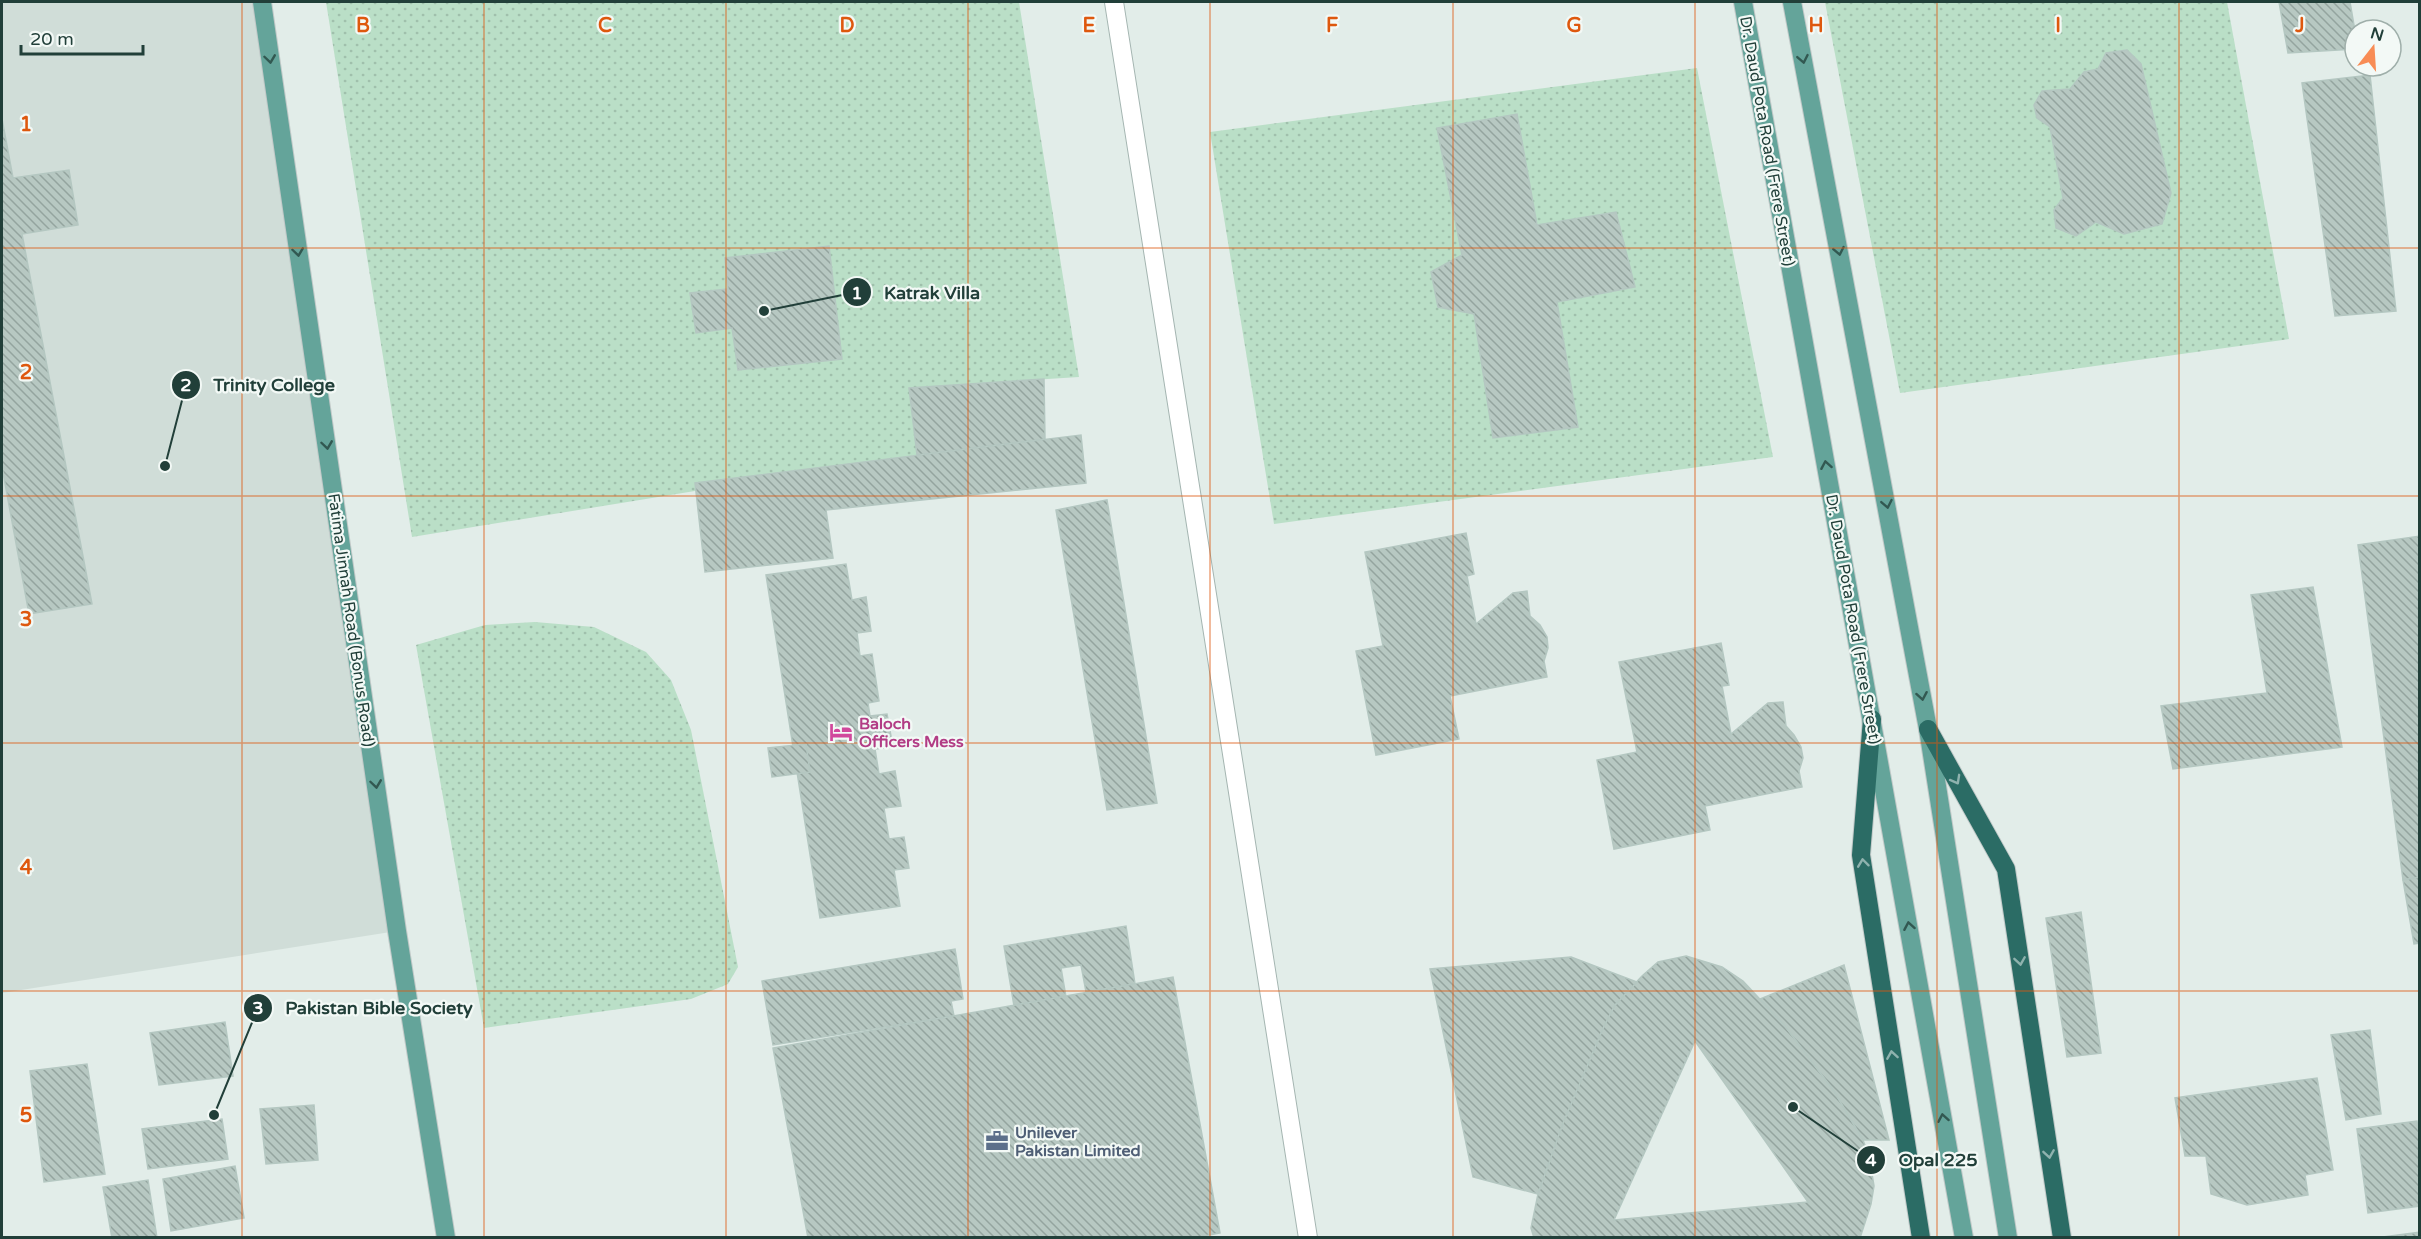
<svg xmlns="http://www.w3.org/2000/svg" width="2421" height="1239" viewBox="0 0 2421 1239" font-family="'Varela Round',sans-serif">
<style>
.built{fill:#d0ddd8}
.grass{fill:url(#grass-dots)}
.building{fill:url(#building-back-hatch);stroke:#b4c7c1;stroke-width:1.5;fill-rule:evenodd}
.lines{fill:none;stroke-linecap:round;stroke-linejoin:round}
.minor-casing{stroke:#a4b5b1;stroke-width:20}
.major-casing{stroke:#c1c9c8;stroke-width:20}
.highway-casing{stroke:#c1c9c8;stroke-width:20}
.minor{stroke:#fff;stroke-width:18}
.major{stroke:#64a49a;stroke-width:18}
.highway{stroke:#2b6c65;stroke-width:18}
.oneway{stroke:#325851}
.oneway2{stroke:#8fb2ae}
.grid{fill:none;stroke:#de580e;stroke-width:1.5;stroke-opacity:0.55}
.labels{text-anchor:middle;stroke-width:4.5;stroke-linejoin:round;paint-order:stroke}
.street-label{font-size:16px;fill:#213f39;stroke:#f3f9f6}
.hotel-label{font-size:16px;font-weight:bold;fill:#b23c85;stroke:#f3f9f6;text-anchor:start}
.service-label{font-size:16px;font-weight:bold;fill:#4e5e75;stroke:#f3f9f6;text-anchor:start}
.grid-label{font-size:20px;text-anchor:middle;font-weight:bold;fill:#de580e;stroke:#f3f9f6;stroke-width:4.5;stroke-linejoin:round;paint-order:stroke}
.leader{fill:none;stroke:#213f39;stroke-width:2}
.callout-dot{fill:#213f39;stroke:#f3f9f6;stroke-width:2}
.mark-label{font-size:18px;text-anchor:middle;font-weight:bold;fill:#fff}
.callout-label{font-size:18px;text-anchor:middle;font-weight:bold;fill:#213f39;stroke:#f3f9f6;stroke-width:4.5;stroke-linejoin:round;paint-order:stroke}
</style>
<defs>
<pattern id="grass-dots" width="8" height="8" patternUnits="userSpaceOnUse" patternTransform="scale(1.5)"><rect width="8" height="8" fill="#badfc7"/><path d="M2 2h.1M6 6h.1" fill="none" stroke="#a0c0ac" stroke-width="1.8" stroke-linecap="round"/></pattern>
<pattern id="building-back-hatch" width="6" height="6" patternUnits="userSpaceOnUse" patternTransform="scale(1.5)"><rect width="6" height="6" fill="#b7c8c2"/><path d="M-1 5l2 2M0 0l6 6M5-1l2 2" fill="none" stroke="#94a49f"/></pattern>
</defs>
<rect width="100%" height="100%" fill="#e2ede9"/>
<path class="built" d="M2 2H261L397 931 2 993Z"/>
<g class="grass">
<path d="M326 2H1019L1079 377 910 388 917 455 412 537Z"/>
<path d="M1825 2H2227L2289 339 1900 393Z"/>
<path d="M1697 68 1773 457 1274 524 1210 132Z"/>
<path d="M535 622 594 627 646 652 671 680 691 730 738 967 728 984 691 999 484 1028 416 645 485 625Z"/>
</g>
<g class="building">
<path d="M2279 2H2350L2355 31V49L2288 53Z"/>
<path d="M2127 50 2141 64 2171 193 2162 224 2124 234 2096 222 2076 236 2056 228 2054 210 2063 198 2050 127 2037 118 2034 105 2042 91 2070 89 2084 72 2098 69 2106 53Z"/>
<path d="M2370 75 2396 311 2335 316 2302 83Z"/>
<path d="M1517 114 1537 225 1616 212 1635 287 1557 302 1578 427 1493 438 1474 314 1438 307 1431 272 1462 255 1437 128Z"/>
<path d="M2 119 13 178 69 170 78 225 22 234 92 604 29 614 2 467Z"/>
<path d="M829 246 842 359 738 370 732 328 696 333 690 293 728 289 725 258Z"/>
<path d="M1044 379 1045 439 917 455 909 388Z"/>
<path d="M1081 435 1086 483 826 510 833 558 705 572 695 483Z"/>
<path d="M1107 500 1157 803 1107 810 1056 510Z"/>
<path d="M1466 533 1474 574 1467 576 1476 624 1513 593 1527 591 1530 616 1540 625 1547 637 1548 648 1544 661 1547 677 1450 696 1459 739 1376 755 1356 651 1383 646 1365 552Z"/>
<path d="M2420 536V877L2403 880 2358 545Z"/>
<path d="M846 564 852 600 866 597 871 631 857 633 860 656 872 654 879 701 868 703 870 716 887 714 893 747 875 749 879 774 895 771 901 806 884 808 889 839 904 837 909 868 894 870 900 906 820 918 766 575Z"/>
<path d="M2313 587 2342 747 2173 769 2161 706 2267 693 2251 595Z"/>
<path d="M1721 643 1729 685 1722 686 1731 734 1768 703 1783 702 1786 726 1794 735 1801 747 1803 758 1799 771 1802 787 1705 806 1710 830 1614 849 1597 760 1637 752 1619 662Z"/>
<path d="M806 744 810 772 772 777 768 748Z"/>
<path d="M2420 877V943L2414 944 2403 880Z"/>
<path d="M2081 912 2101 1053 2067 1057 2046 918Z"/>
<path d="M1126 926 1135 984 1086 992 1081 965 1061 968 1066 997 1014 1006 1004 946Z"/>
<path d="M955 949 963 999 951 1001 954 1016 773 1045 762 981Z"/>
<path d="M1686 956 1722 967 1743 981 1785 1026 1834 1091 1863 1140 1869 1156 1874 1186 1871 1204 1860 1238H1534L1531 1228 1538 1194 1563 1123 1604 1026 1615 1005 1642 976 1658 962ZM1695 1041 1808 1202 1614 1220Z"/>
<path d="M1571 957 1637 982 1615 1005 1604 1026 1563 1123 1538 1194 1473 1177 1430 969Z"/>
<path d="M1844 965 1889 1140H1863L1834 1091 1785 1026 1760 999Z"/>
<path d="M1173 977 1220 1233 1194 1238H808L773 1048Z"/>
<path d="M225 1022 233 1076 159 1085 150 1033Z"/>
<path d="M2370 1030 2381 1114 2346 1120 2331 1035Z"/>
<path d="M87 1064 105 1174 44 1182 30 1071Z"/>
<path d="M2317 1078 2333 1170 2305 1175 2308 1195 2247 1205 2211 1194 2206 1156H2185L2175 1098Z"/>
<path d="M314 1105 318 1160 266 1164 260 1109Z"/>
<path d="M222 1119 228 1159 148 1169 142 1129Z"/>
<path d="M2417 1121 2420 1140V1206L2368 1213 2357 1129Z"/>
<path d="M235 1166 244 1218 171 1231 163 1179Z"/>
<path d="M148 1180 157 1238H112L103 1187Z"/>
<path d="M2420 1232V1238H2375Z"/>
</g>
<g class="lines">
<g class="minor-casing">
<path id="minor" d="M1114 2 1308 1238"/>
</g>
<g class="major-casing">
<g id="major">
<path d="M262 2 397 931 446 1238"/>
<path d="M1743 2 1964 1238"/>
<path d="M1792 2 1928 729 2008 1238"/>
</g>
</g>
<g class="highway-casing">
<g id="highway">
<path d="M1872 719 1861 855 1921 1238"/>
<path d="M1928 729 2006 869 2062 1238"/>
</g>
</g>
<use href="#minor" class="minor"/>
<use href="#major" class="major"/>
<use href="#highway" class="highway"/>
</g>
<defs><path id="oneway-chevron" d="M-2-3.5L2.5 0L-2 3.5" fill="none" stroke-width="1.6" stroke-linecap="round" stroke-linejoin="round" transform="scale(1.5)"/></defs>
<g class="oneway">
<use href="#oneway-chevron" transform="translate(270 59) rotate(82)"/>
<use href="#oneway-chevron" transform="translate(1803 59) rotate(79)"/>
<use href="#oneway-chevron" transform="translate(1839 251) rotate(79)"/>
<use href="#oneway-chevron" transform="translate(298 252) rotate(82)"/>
<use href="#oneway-chevron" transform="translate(327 445) rotate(82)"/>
<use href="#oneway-chevron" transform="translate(1826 465) rotate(-100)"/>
<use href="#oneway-chevron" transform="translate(1887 504) rotate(79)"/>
<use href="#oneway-chevron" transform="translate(1922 696) rotate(80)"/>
<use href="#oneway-chevron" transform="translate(376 784) rotate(82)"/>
<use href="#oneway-chevron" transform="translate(1909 926) rotate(-100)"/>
<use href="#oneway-chevron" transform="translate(1943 1118) rotate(-100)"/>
</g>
<g class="oneway2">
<use href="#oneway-chevron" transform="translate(1956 780) rotate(61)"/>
<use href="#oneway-chevron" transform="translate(1863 863) rotate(-97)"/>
<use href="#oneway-chevron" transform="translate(2020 961) rotate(81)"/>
<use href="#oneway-chevron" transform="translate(1892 1055) rotate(-99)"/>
<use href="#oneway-chevron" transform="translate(2049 1154) rotate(81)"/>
</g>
<path class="grid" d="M242 2V1238M484 2V1238M726 2V1238M968 2V1238M1210 2V1238M1453 2V1238M1695 2V1238M1937 2V1238M2179 2V1238M2 248H2420M2 496H2420M2 743H2420M2 991H2420"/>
<defs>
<g id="hotel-bare" transform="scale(1.8)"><path d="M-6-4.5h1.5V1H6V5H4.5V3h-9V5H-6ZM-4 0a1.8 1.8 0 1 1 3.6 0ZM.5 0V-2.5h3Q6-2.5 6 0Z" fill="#d1479c" stroke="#f3f9f6" stroke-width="2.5" paint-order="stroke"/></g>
<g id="office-bare" transform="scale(1.8)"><path d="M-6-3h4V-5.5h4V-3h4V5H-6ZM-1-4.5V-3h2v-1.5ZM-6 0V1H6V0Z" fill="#5c6f8a" stroke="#f3f9f6" stroke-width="2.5" paint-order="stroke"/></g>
</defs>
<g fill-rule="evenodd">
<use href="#hotel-bare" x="841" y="732"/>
<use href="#office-bare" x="997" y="1141"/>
</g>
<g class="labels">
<g class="street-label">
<text transform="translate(1768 141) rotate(80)" y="6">Dr. Daud Pota Road (Frere Street)</text>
<text transform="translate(1854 619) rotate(80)" y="6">Dr. Daud Pota Road (Frere Street)</text>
<text transform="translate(352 620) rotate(82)" y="6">Fatima Jinnah Road (Bonus Road)</text>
</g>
<g class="hotel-label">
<text x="859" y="729">Baloch<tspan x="859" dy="18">Officers Mess</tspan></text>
</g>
<g class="service-label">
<text x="1015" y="1138">Unilever<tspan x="1015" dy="18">Pakistan Limited</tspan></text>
</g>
</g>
<g class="grid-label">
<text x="363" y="32">B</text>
<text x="605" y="32">C</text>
<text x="847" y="32">D</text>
<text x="1089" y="32">E</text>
<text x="1332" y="32">F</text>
<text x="1574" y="32">G</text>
<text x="1816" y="32">H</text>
<text x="2058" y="32">I</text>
<text x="2300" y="32">J</text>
<text x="26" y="131">1</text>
<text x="26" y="379">2</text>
<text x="26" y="626">3</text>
<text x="26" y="874">4</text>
<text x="26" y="1122">5</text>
</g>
<path class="leader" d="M764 311L857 292M165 466L186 385M214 1115L258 1008M1793 1107L1871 1160"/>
<g class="callout-dot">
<circle cx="764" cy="311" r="6"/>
<circle cx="165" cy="466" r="6"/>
<circle cx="214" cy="1115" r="6"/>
<circle cx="1793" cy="1107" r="6"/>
<circle cx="857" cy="292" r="15"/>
<circle cx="186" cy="385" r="15"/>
<circle cx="258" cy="1008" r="15"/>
<circle cx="1871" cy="1160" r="15"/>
</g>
<g class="mark-label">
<text x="857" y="299">1</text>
<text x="186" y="391">2</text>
<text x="258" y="1014">3</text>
<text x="1871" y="1166">4</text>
</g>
<g class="callout-label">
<text x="932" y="299">Katrak Villa</text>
<text x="274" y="391">Trinity College</text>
<text x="379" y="1014">Pakistan Bible Society</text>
<text x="1938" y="1166">Opal 225</text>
</g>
<rect width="2421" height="1239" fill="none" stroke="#213f39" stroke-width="6"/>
<g transform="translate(2373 48) rotate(17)"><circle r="28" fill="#f3f9f6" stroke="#9fafaa" stroke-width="1.5"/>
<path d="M0-4.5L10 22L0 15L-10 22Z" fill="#f88c55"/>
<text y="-9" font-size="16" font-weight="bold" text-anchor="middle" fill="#213f39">N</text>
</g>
<path d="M21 45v9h122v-9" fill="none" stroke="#213f39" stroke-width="3"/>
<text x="30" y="45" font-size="18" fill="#213f39" stroke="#f3f9f6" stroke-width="4.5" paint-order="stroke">20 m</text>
</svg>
